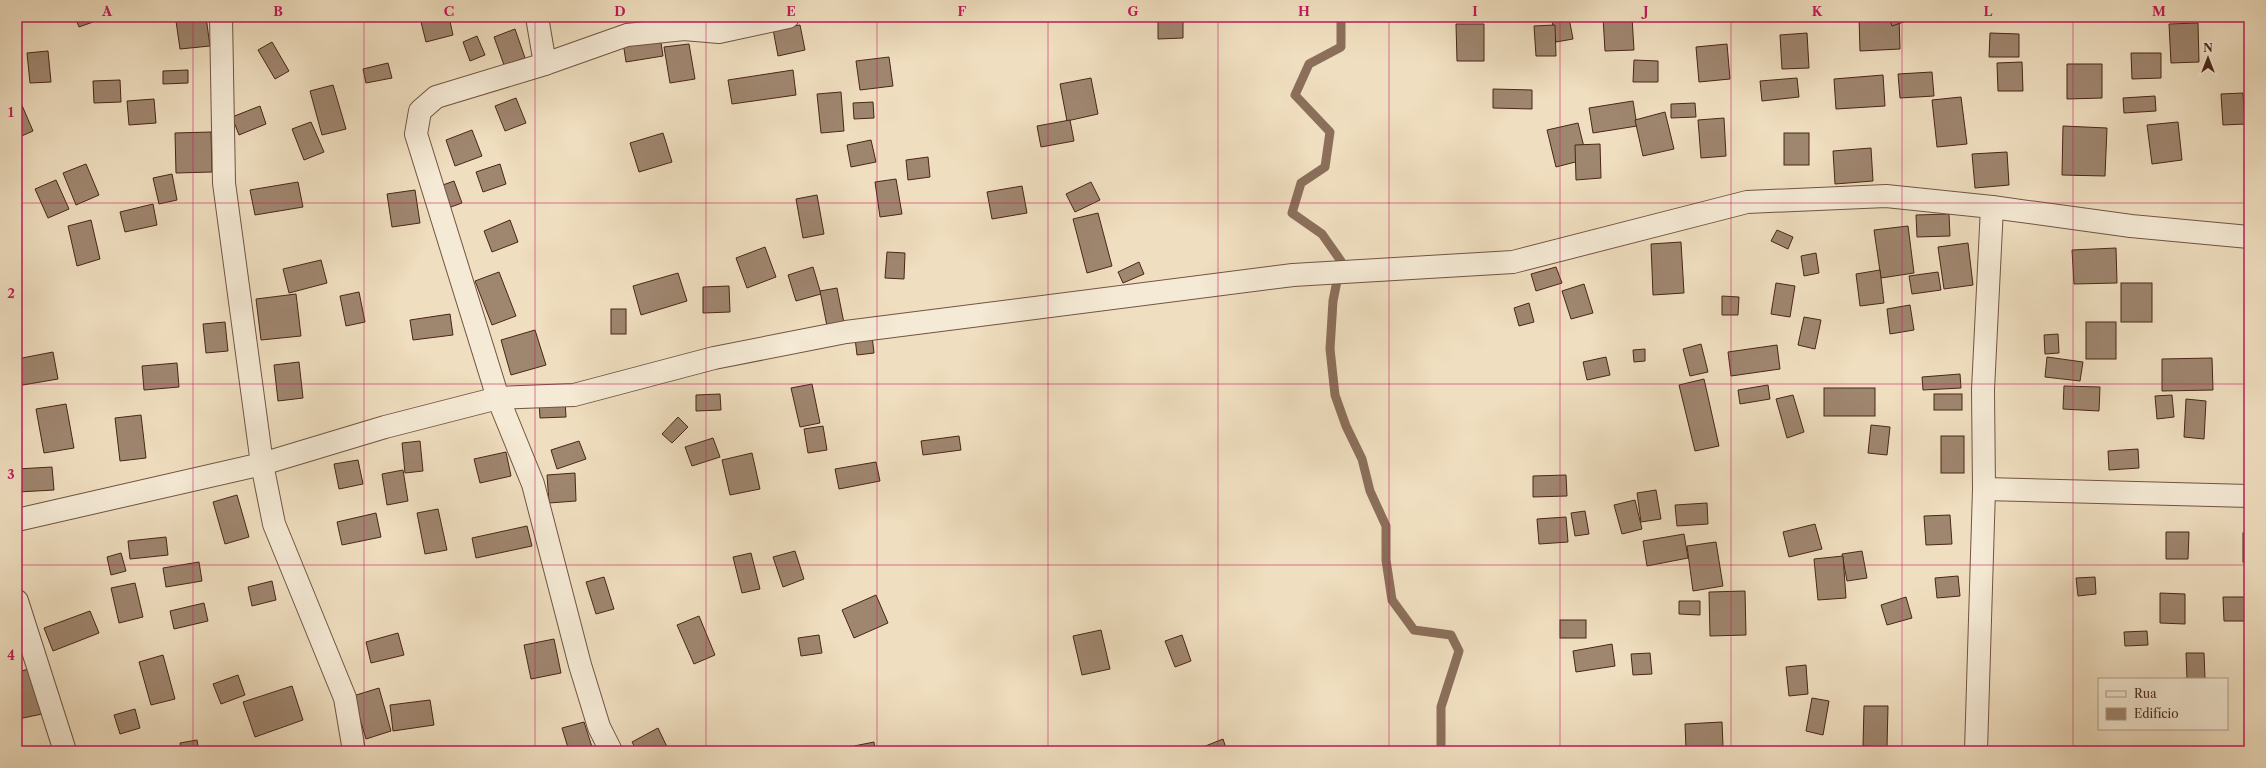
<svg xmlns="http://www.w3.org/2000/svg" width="2266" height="768" viewBox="0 0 2266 768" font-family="'Libre Caslon Text',serif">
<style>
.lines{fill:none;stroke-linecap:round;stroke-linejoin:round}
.stream{stroke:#8b6f5a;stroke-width:9}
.building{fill:#9f866f;stroke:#492618}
.minor-casing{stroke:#725442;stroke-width:24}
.minor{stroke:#f5ead5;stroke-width:22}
.grid{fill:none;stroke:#c2185b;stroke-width:1;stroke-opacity:0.55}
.neatline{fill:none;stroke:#c2185b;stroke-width:1.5}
.grid-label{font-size:13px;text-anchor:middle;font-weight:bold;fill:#c2185b}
</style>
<rect width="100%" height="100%" fill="#efdebf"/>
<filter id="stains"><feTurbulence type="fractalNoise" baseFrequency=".005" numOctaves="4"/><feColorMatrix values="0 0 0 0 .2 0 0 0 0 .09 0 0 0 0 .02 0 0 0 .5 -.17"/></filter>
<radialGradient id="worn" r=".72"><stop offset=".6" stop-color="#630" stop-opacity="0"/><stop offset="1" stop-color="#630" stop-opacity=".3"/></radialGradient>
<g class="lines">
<path class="stream" d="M1341 17V47L1309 64 1295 95 1330 132 1325 167 1301 183 1292 213 1322 234 1341 261 1333 301 1330 349 1335 395 1346 426 1362 459 1370 491 1386 526V560L1392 600 1414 630 1451 635 1459 651 1441 707V751"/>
</g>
<g class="building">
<path d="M75 17H107L79 27Z"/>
<path d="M206 17 210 46 180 49 176 21Z"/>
<path d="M441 17H449L453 35 426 42 421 22Z"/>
<path d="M712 17H748L715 28Z"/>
<path d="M1158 17H1183V38L1158 39Z"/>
<path d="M1603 17H1632L1634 50 1605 51Z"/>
<path d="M1859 17H1899L1900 49 1860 51Z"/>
<path d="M1889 17H1912V19L1892 26Z"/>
<path d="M1569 18 1573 39 1556 42 1552 21Z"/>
<path d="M2198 23 2199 62 2171 63 2169 24Z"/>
<path d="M1456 24H1484V61H1457Z"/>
<path d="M800 25 805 50 778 56 773 29Z"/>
<path d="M1555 25 1556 56H1536L1534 26Z"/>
<path d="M515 29 525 58 504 65 494 37Z"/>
<path d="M1807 33 1809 68 1782 69 1780 35Z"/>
<path d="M1990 33 2019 34V57H1989Z"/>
<path d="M477 36 485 55 470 61 463 42Z"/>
<path d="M660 36 663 56 626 62 623 42Z"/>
<path d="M272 42 289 71 275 79 258 50Z"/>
<path d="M689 44 695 79 670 83 664 47Z"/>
<path d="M1727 44 1730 79 1699 82 1696 47Z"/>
<path d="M48 51 51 82 30 83 27 53Z"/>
<path d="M2131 53H2161V78L2132 79Z"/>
<path d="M889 57 893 86 860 90 856 61Z"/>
<path d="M1634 60 1658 61V82H1633Z"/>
<path d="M2022 62 2023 91H1998L1997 63Z"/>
<path d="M388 63 392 78 366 83 363 69Z"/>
<path d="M2067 64H2102V98L2067 99Z"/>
<path d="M188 70V83L163 84V71Z"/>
<path d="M793 70 796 95 732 104 728 80Z"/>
<path d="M1932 72 1934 96 1900 98 1898 74Z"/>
<path d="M1883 75 1885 106 1836 109 1834 79Z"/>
<path d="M1091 78 1098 114 1067 121 1060 84Z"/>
<path d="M1797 78 1799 97 1762 101 1760 81Z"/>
<path d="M120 80 121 102 94 103 93 81Z"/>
<path d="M333 85 346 129 322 135 310 91Z"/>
<path d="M1493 89 1532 90V109L1493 108Z"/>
<path d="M841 92 844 131 821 133 817 94Z"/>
<path d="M2243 93 2245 124 2223 125 2221 94Z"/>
<path d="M2155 96 2156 111 2124 113 2123 98Z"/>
<path d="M1961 97 1967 144 1937 147 1932 100Z"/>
<path d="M516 98 526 123 505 131 495 106Z"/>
<path d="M154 99 156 123 129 125 127 101Z"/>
<path d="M1633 101 1637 126 1593 133 1589 108Z"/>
<path d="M873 102 874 118 854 119 853 103Z"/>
<path d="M21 103 33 131 17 138V105Z"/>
<path d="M1695 103 1696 117 1671 118V104Z"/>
<path d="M260 106 266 124 239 135 232 117Z"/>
<path d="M1665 112 1674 149 1643 156 1635 120Z"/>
<path d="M1724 118 1726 156 1701 158 1698 120Z"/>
<path d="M1070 120 1074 141 1041 147 1037 126Z"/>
<path d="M311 122 324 152 304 160 292 129Z"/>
<path d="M2178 122 2182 160 2152 164 2147 125Z"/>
<path d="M1578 123 1587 159 1556 167 1547 130Z"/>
<path d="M2063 126 2107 128 2105 176 2062 175Z"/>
<path d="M472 130 482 156 455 166 446 140Z"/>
<path d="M211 132 212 172 176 173 175 133Z"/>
<path d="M663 133 672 162 639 172 630 143Z"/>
<rect x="1784" y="133" width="25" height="32"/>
<path d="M871 140 876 162 851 167 847 145Z"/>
<path d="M1600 144 1601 178 1576 180 1575 145Z"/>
<path d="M1871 148 1873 181 1835 184 1833 151Z"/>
<path d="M2007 152 2009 185 1975 188 1972 154Z"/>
<path d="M928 157 930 177 908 180 906 160Z"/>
<path d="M86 164 99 195 76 205 63 173Z"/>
<path d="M500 164 506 184 483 192 476 172Z"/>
<path d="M172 174 177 200 159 204 153 178Z"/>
<path d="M896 179 902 214 880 217 875 182Z"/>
<path d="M56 180 69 209 48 218 35 189Z"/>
<path d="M454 181 462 203 448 208 440 186Z"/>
<path d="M298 182 303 207 255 215 250 190Z"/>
<path d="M1091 182 1100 200 1075 212 1066 194Z"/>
<path d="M1022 186 1027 213 992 219 987 192Z"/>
<path d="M415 190 420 223 392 227 387 194Z"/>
<path d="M817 195 824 234 803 238 796 199Z"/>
<path d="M153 204 157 225 125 232 120 212Z"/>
<path d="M1098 213 1112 266 1087 273 1073 219Z"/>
<path d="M1949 214 1950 236 1917 237 1916 215Z"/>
<path d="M91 220 100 259 77 266 68 226Z"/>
<path d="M510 220 518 242 492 252 484 231Z"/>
<path d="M1908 226 1914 273 1881 278 1874 230Z"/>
<path d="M1777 230 1793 237 1788 249 1771 241Z"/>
<path d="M1681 242 1684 293 1653 295 1651 244Z"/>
<path d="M1968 243 1973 285 1944 289 1938 247Z"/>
<path d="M765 247 776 277 747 288 736 258Z"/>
<path d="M2116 248 2117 283 2074 284 2072 250Z"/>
<path d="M887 252 905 253 904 279 885 278Z"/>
<path d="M1816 253 1819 273 1804 276 1801 256Z"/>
<path d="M321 260 327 283 289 293 283 269Z"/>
<path d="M1139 262 1144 274 1123 283 1118 272Z"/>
<path d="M813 267 821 294 796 301 788 275Z"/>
<path d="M1556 267 1562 283 1536 291 1531 274Z"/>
<path d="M1880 270 1884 303 1860 306 1856 274Z"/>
<path d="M499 272 516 316 492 325 475 281Z"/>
<path d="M1938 272 1941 290 1912 294 1909 276Z"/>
<path d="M678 273 687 301 641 315 633 286Z"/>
<path d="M1776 283 1795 286 1790 317 1771 314Z"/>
<rect x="2121" y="283" width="31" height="39"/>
<path d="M1584 284 1593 313 1571 319 1562 291Z"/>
<path d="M729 286 730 312 703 313V287Z"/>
<path d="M837 288 844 323 827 326 820 291Z"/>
<path d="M359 292 365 322 346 326 340 296Z"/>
<path d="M296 294 301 336 261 340 256 299Z"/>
<path d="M1722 296 1739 297 1738 315H1722Z"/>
<path d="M1529 303 1534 322 1519 326 1514 308Z"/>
<path d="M1910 305 1914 330 1890 334 1887 309Z"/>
<rect x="611" y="309" width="15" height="25"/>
<path d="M450 314 453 335 413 340 410 320Z"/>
<path d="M1804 317 1821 320 1815 349 1798 345Z"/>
<path d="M225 322 228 351 206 353 203 324Z"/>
<rect x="2086" y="322" width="30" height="37"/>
<path d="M535 330 546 365 511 375 501 340Z"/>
<path d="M2058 334 2059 353 2045 354 2044 335Z"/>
<path d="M872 336 874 353 857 355 855 338Z"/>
<path d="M1701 344 1708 372 1690 376 1683 349Z"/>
<path d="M1777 345 1780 369 1731 376 1728 352Z"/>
<path d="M1645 349V361L1634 362 1633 350Z"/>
<path d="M53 352 58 379 17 386V359Z"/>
<path d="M1606 357 1610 375 1587 380 1583 362Z"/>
<path d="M2047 357 2083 362 2080 381 2045 377Z"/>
<path d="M2212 358 2213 390 2162 391V359Z"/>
<path d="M299 362 303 398 278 401 274 365Z"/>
<path d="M177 363 179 387 144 390 142 366Z"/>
<path d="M1960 374 1961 388 1923 390 1922 377Z"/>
<path d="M2245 378H2249V400H2246Z"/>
<path d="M1704 379 1719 446 1695 451 1679 385Z"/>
<path d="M812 384 820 423 800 427 791 388Z"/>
<path d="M1768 385 1770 399 1740 404 1738 390Z"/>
<path d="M2064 386 2100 387 2099 411 2063 409Z"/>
<rect x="1824" y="388" width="51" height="28"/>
<path d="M720 394 721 410 696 411V395Z"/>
<rect x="1934" y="394" width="28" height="16"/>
<path d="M1793 395 1804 432 1787 438 1776 399Z"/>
<path d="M2172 395 2174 417 2157 419 2155 396Z"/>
<path d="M2186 399 2206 401 2204 439 2184 437Z"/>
<path d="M565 401 566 417 540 418 539 402Z"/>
<path d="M66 404 74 448 44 453 36 409Z"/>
<path d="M141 415 146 458 120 461 115 418Z"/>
<path d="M678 417 688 427 672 443 662 434Z"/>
<path d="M1871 425 1890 427 1887 455 1868 453Z"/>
<path d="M823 426 827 450 808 453 804 429Z"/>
<path d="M959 436 961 450 923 455 921 441Z"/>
<rect x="1941" y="436" width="23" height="37"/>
<path d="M713 438 720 457 692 466 685 447Z"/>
<path d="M420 441 423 471 405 473 402 443Z"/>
<path d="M579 441 586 459 557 469 551 450Z"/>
<path d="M2138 449 2139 468 2109 470 2108 451Z"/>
<path d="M506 452 511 476 480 483 474 459Z"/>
<path d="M752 453 760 489 730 495 722 460Z"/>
<path d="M358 460 363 484 339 489 334 464Z"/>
<path d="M876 462 880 481 839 489 835 469Z"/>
<path d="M52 467 54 490 18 492 17 469Z"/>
<path d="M403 470 408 501 387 505 382 474Z"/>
<path d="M575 473 576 501 549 503 547 475Z"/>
<path d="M1566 475 1567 496 1533 497V476Z"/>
<path d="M1656 490 1661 519 1641 522 1637 493Z"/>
<path d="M237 495 249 537 225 544 213 502Z"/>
<path d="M1635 500 1642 529 1622 534 1614 505Z"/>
<path d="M1707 503 1708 524 1677 526 1675 505Z"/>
<path d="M438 509 447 550 425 554 417 513Z"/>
<path d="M1585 511 1589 534 1575 536 1571 513Z"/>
<path d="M376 513 381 537 342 545 337 522Z"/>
<path d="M1950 515 1952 544 1926 545 1924 516Z"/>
<path d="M1566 517 1568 542 1539 544 1537 519Z"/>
<path d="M1815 524 1822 549 1789 557 1783 532Z"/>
<path d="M527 526 532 546 476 558 472 538Z"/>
<path d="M2166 532H2189L2188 559H2166Z"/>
<rect x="2243" y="533" width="6" height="29"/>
<path d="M1684 534 1688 558 1647 566 1643 541Z"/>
<path d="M166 537 168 555 130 559 128 541Z"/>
<path d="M1716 542 1723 586 1693 591 1687 546Z"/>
<path d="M795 551 804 579 783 587 773 557Z"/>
<path d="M1862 551 1867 578 1847 581 1842 554Z"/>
<path d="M121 553 126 571 111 575 107 557Z"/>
<path d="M751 553 760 589 742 593 733 557Z"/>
<path d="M1843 556 1846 598 1818 600 1814 559Z"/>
<path d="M199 562 202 581 166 587 163 568Z"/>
<path d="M1958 576 1960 596 1937 598 1935 578Z"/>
<path d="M604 577 614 609 596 614 586 582Z"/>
<path d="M2095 577 2096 594 2078 596 2076 578Z"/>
<path d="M272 581 276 600 252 606 248 587Z"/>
<path d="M135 583 143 617 119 623 111 588Z"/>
<path d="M1745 591 1746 635 1710 636 1709 592Z"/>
<path d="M2160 593 2185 594V624L2160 623Z"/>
<path d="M876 595 888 623 854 638 842 610Z"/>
<path d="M1906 597 1912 618 1887 625 1881 605Z"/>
<path d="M2223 597H2249V621H2224Z"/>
<path d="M1679 601H1700V615L1679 614Z"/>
<path d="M204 603 208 621 174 629 170 611Z"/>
<path d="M90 611 99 633 53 651 44 628Z"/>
<path d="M699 616 715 655 694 664 677 625Z"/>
<rect x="1560" y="620" width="26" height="18"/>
<path d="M1101 630 1110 669 1082 675 1073 636Z"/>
<path d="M2147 631 2148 645 2125 646 2124 632Z"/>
<path d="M398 633 404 655 371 663 366 642Z"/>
<path d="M819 635 822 653 801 656 798 638Z"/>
<path d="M1182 635 1191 661 1175 667 1165 641Z"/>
<path d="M554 639 561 673 531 679 524 645Z"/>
<path d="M1612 644 1615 666 1576 672 1573 651Z"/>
<path d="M1650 653 1652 674 1633 675 1631 654Z"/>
<path d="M2186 653H2204L2205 679H2187Z"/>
<path d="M163 655 175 699 151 705 139 662Z"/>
<path d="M1806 665 1808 694 1789 696 1786 667Z"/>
<path d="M37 667 47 713 18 719 17 672Z"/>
<path d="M238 675 245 695 221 704 213 684Z"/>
<path d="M292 686 303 720 255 737 243 702Z"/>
<path d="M379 688 391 731 366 739 353 696Z"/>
<path d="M1812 698 1829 701 1823 735 1806 731Z"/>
<path d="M430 700 434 725 393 731 390 705Z"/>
<path d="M1864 706H1888L1887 747 1863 746Z"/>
<path d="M135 709 140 728 120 734 114 715Z"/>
<path d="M584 722 592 747 580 751H569L562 728Z"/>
<path d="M1722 722 1723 746 1686 748 1685 724Z"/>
<path d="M658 728 669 751H637L632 742Z"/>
<path d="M1223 739 1227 751H1205L1203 747Z"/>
<path d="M197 740 199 751H181L180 743Z"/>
<path d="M874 742 875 751H856L854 746Z"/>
</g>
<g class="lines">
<g class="minor-casing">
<g id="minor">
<path d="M221 17 224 183 262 464 274 524 345 698 354 751"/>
<path d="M537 17 545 64 436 97 420 111 416 134 498 398 533 484 580 665 599 727 611 751"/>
<path d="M545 64 627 35 684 29 719 32 788 17"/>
<path d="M1992 207 2131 226 2249 237"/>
<path d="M1984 489 2249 496"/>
<path d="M17 520 262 464 385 427 498 398 574 395 714 358 846 332 1293 275 1513 262 1747 202 1886 196 1992 207 1983 390 1984 489 1976 751"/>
<path d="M17 601 65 751"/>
</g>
</g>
<use href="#minor" class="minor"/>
</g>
<path class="grid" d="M193 17V751M364 17V751M535 17V751M706 17V751M877 17V751M1048 17V751M1218 17V751M1389 17V751M1560 17V751M1731 17V751M1902 17V751M2073 17V751M17 203H2249M17 384H2249M17 565H2249"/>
<rect width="2266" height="768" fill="none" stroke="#efdebf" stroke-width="44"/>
<rect x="2098" y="678" width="130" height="52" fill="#f5ead5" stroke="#b09c89"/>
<rect x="2106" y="691" width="20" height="6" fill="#f5ead5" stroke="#b09c89"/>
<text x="2134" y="698" font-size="12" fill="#492618">Rua</text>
<rect x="2106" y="708" width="20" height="12" fill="#9f866f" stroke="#b09c89"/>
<text x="2134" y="718" font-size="12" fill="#492618">Edifício</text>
<g transform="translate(2208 58)" stroke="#f5ead5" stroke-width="3" paint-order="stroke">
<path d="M0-3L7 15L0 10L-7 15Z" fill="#492618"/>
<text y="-6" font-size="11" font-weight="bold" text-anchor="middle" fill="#492618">N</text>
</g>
<rect x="22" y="22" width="2222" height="724" class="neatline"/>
<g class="grid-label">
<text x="107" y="16">A</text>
<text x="278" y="16">B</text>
<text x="449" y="16">C</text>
<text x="620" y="16">D</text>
<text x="791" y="16">E</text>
<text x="962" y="16">F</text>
<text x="1133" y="16">G</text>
<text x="1304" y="16">H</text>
<text x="1475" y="16">I</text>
<text x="1646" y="16">J</text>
<text x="1817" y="16">K</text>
<text x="1988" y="16">L</text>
<text x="2159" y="16">M</text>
<text x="11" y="117">1</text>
<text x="11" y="298">2</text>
<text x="11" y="479">3</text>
<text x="11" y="660">4</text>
</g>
<rect width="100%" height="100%" filter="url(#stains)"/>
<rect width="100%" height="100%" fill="url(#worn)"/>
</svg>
